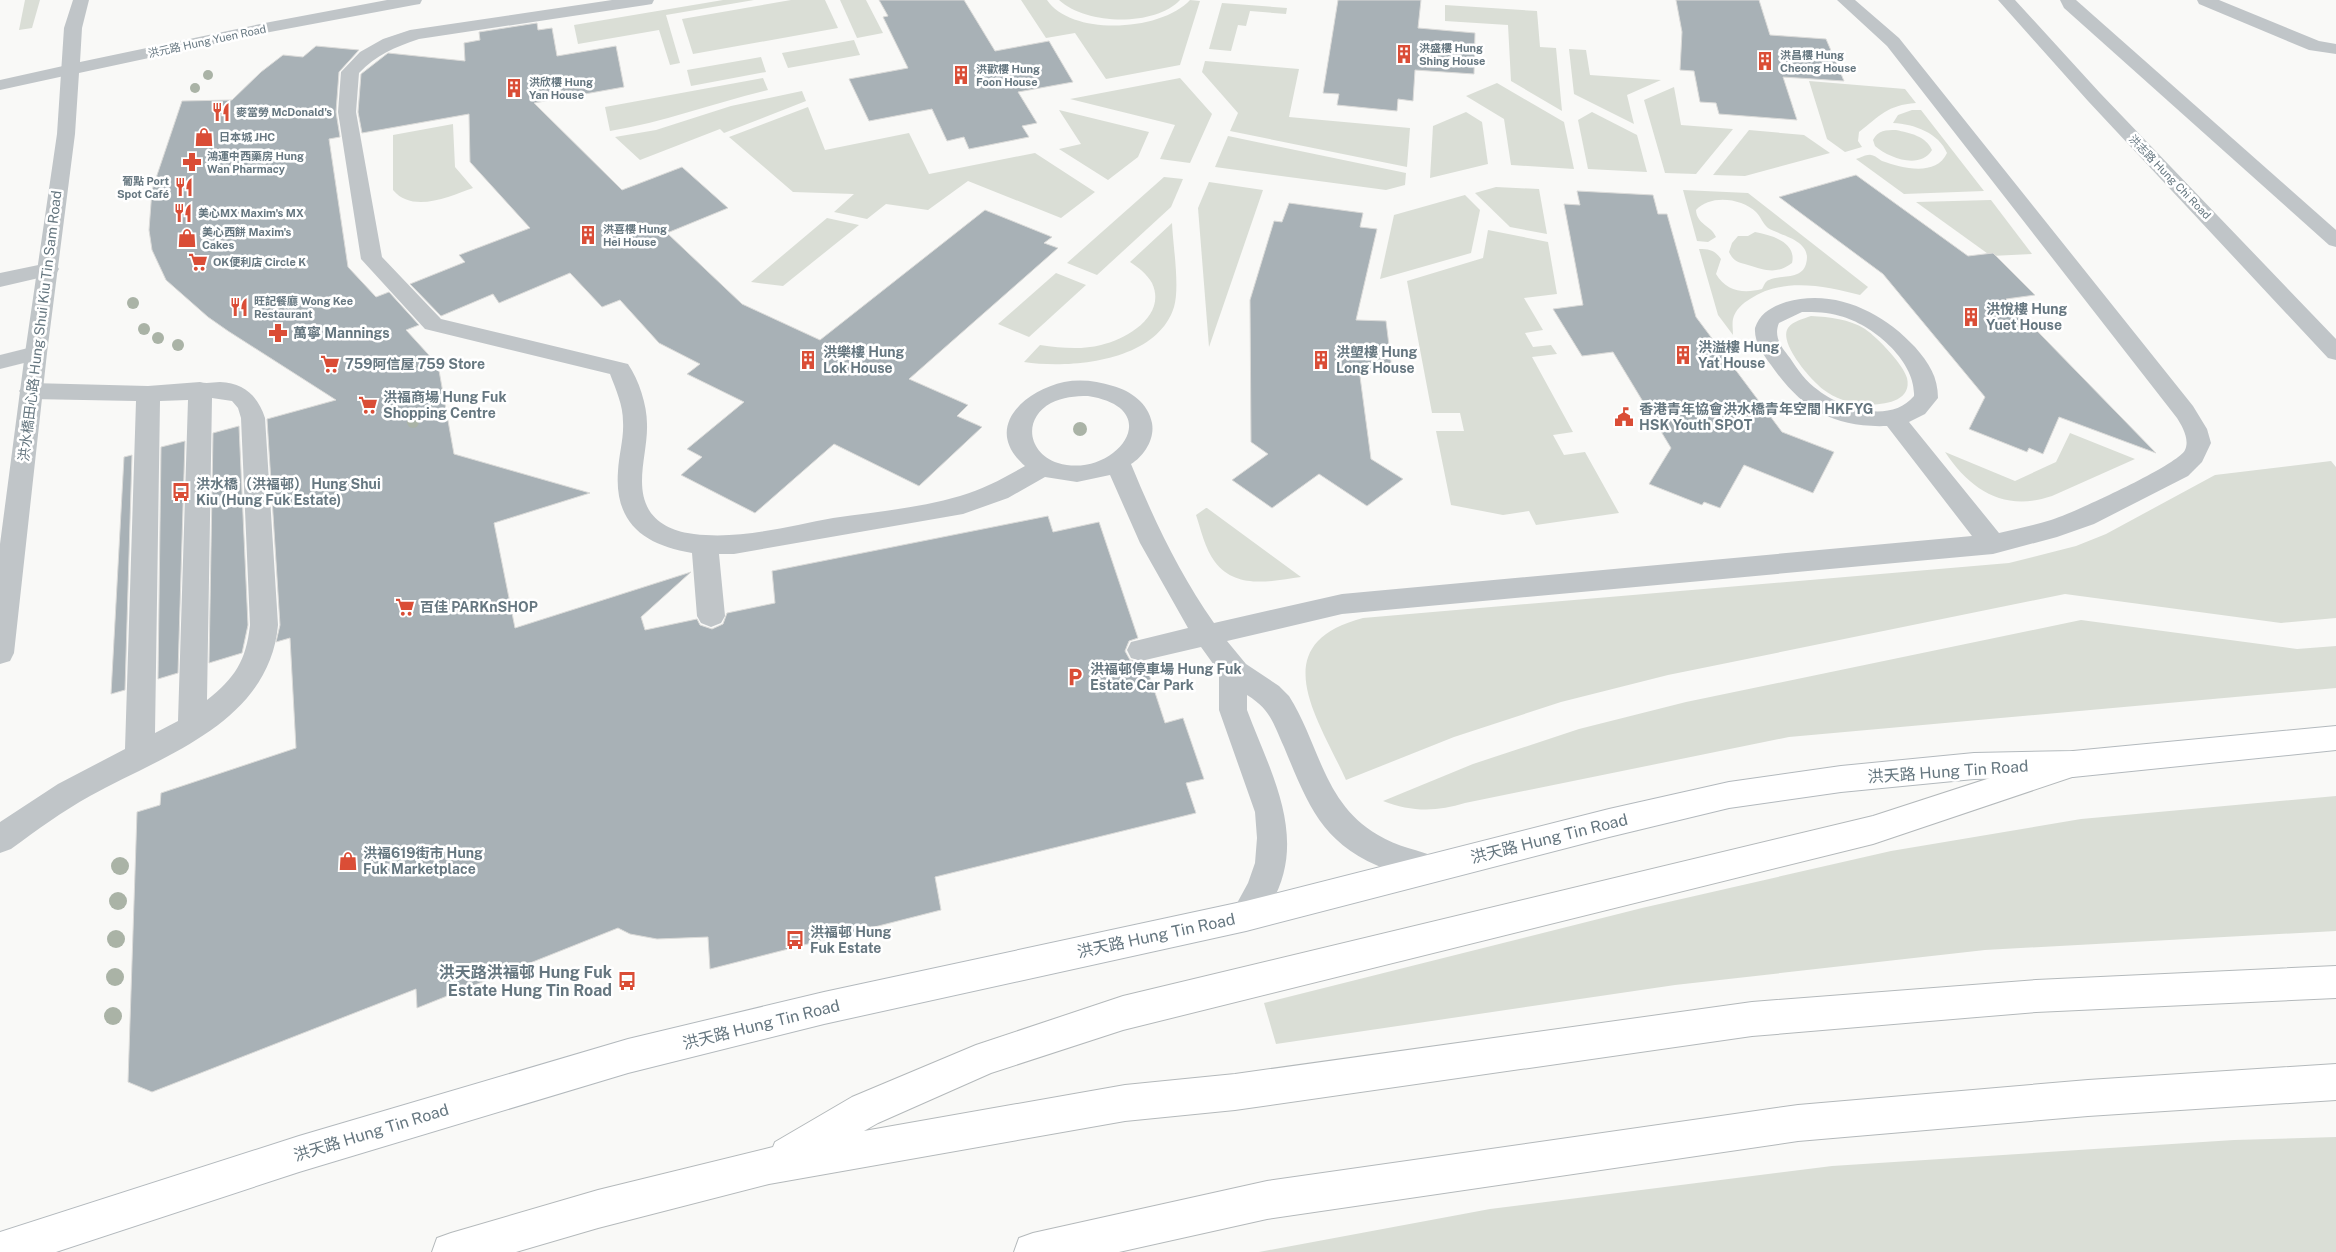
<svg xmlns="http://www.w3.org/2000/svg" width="2336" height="1252" viewBox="0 0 2336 1252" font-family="'Public Sans','Noto Sans SC',sans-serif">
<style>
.green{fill:#daded6}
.building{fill:#a8b1b6;stroke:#dbdbd9}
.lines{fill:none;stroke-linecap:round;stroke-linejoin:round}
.secondary-casing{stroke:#b3b9bd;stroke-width:2}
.motorway-casing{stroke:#b4b9bb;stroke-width:2}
.service{fill:#c0c5c8;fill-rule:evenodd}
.minor{fill:#c0c5c8;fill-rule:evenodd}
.tertiary{fill:#c0c5c8;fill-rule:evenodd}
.secondary{fill:#fff;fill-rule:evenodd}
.motorway{fill:#fff;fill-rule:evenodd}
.tree{fill:#aab3a6}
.labels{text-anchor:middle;stroke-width:5;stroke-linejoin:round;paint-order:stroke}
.far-street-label{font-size:11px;fill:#667780;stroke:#fff}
.far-poi-label{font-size:11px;font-weight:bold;fill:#667780;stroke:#fff;text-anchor:start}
.poi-label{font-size:14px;font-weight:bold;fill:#667780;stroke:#fff;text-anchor:start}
.street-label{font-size:14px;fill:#667780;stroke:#fff}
.near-street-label{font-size:16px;fill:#667780;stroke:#fff}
.near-poi-label{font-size:16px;font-weight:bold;fill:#667780;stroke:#fff;text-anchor:end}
</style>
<rect width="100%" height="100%" fill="#f9f9f7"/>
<g class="green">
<path d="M25 0H40L32 28 19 30Z"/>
<path d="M723 0H754L666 15 680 63 670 65 659 30 578 44 574 25Z"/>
<path d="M791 0H825L838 28 693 54 682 19Z"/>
<path d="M840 0H866L883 33 857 38Z"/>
<path d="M1021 0H1047C1072 37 1162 31 1190 0L1200 1 1180 65 1106 79 1075 33 1046 38Z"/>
<path d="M1059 0H1180C1154 27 1086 25 1059 0Z"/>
<path d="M1222 3 1287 8 1286 14 1250 11 1246 26 1238 25 1231 51 1209 49Z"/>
<path d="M1445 5 1537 11 1540 47 1556 48 1562 111 1511 81 1508 25 1445 21Z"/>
<path d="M854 40 860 55 788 68 782 53Z"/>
<path d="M1569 49 1586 50 1590 75 1661 80 1627 95 1634 124 1574 94Z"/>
<path d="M761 57 766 72 691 86 687 70Z"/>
<path d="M1205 61 1299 69 1289 117 1410 128 1407 167 1230 131 1238 113 1202 72Z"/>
<path d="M763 78 768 90C714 103 664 122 610 131L605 107Z"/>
<path d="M1180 78 1212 114 1190 163 1160 159 1175 125 1070 99Z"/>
<path d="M1809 81 1905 89 1916 103C1887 105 1880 116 1859 132L1858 141 1862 147 1845 152 1827 139Z"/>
<path d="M1497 83 1564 122 1574 169 1511 165 1504 119 1466 96Z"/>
<path d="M1674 87 1681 125 1733 129 1696 174 1665 173 1644 100Z"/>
<path d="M802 91 806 101 724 133 720 129 640 160 615 137 656 130 731 106Z"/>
<path d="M808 107 825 150 909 133 929 174 1035 153 1095 192 1061 218 968 181 928 210 886 204 867 219 834 212 854 194 793 192 729 137Z"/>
<path d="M1059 110 1149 132 1138 157 1108 180 1059 149 1081 144Z"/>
<path d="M1912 110H1921L1984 191 1904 194 1856 159C1860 158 1867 154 1871 155 1874 155 1879 159 1882 161 1902 168 1936 177 1947 153 1939 133 1914 124 1893 123L1898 115Z"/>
<path d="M1466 112 1482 122 1488 164 1430 178 1433 126Z"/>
<path d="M1592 112 1637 135 1647 172 1588 169 1578 120Z"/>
<path d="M453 124 455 167 473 188C450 196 413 214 393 190V135Z"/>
<path d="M1749 130 1804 135 1830 153 1745 176 1713 175Z"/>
<path d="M1896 130C1910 133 1926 136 1932 150 1920 170 1889 158 1875 146L1873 140C1878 130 1886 130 1896 130Z"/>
<path d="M1228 136 1406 173 1405 185 1386 190 1215 167Z"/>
<path d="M1164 177 1183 179 1171 207 1097 275 1067 263Z"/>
<path d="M1209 182 1263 190 1209 347 1198 208Z"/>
<path d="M1496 187 1539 189 1547 234 1510 227 1475 193Z"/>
<path d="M1683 190 1748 193 1868 287 1860 295C1825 286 1783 277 1750 299 1743 303 1735 310 1733 319 1732 324 1733 330 1733 335L1718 315 1699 249C1709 249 1715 250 1721 259L1716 274C1726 291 1743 294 1762 289 1764 286 1765 281 1769 280 1779 274 1801 281 1806 264 1813 240 1781 236 1768 228 1763 224 1761 217 1756 212 1742 198 1710 194 1696 210 1697 225 1711 225 1716 237L1708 242 1697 241Z"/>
<path d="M1465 195 1480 210 1471 253 1380 279 1394 215Z"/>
<path d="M1991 200 2032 254 1991 256 1916 202Z"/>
<path d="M827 218 859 225 783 286 751 282Z"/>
<path d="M1172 223C1173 245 1180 287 1174 307 1157 362 1070 369 1024 362L1040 345C1061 348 1081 350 1101 345 1128 339 1167 315 1152 283 1147 274 1138 267 1130 262Z"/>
<path d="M1488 230 1548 242 1557 294 1524 298 1543 330 1525 333 1533 347 1551 345 1557 354 1532 357 1573 432 1553 435 1564 455 1585 452 1619 513 1536 525 1529 511 1503 515 1451 505 1436 431H1464L1460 413H1432L1407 281 1483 258Z"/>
<path d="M1755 232C1771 235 1797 242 1792 263 1776 275 1765 270 1748 265 1738 262 1734 262 1729 252L1732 243 1738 236H1748Z"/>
<path d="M1056 273 1086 285 1029 337 998 324Z"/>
<path d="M1811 316C1830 317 1849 319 1865 329 1878 338 1903 364 1907 378 1913 403 1879 406 1862 404 1850 403 1834 398 1824 390 1812 381 1778 343 1788 328 1793 321 1803 319 1811 316Z"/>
<path d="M2070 433 2135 459 2052 496C2005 512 1971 491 1945 452L2015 481 2056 462Z"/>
<path d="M2331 461 2336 467V618L2281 623 2065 594 1668 675 1561 702 1454 737 1346 780C1318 718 1263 644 1363 618L2009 563 2076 546 2106 534 2215 475Z"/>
<path d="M1206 508H1207L1301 577C1272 581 1236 590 1215 562 1205 549 1201 530 1196 515Z"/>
<path d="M2081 620 2297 649 2336 646V688L1789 737 1465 803C1437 812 1411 812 1383 801L1473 764 1579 729 1686 702Z"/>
<path d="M2336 796V931L1985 950 1675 985 1276 1044 1264 1003 1642 908 1891 851 2081 819Z"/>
<path d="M2336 1137V1252H1259L1490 1209 1832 1166 2234 1140Z"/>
</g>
<g class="building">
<path d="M879 0H964L995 51 1049 41 1073 82 1018 92 1037 123 1022 126 1029 137 969 149 964 137 947 141 932 109 869 121 849 79 908 68 883 17 888 16Z"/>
<path d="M1338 0H1421L1418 28 1475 33 1474 74 1415 70 1413 101 1398 99 1397 111 1337 105 1339 94 1323 93Z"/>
<path d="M1676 0H1759L1770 35 1826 39 1844 81 1783 77 1797 120 1719 114 1716 103 1700 102 1694 71 1680 70 1682 32Z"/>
<path d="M537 23 538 30 552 28 557 56 616 46 624 87 534 103 622 190 682 167 728 208 667 233 742 304 820 340 985 210 1052 237 1044 243 1058 248 909 379 968 405 957 416 982 427 919 486 834 444 755 513 681 475 702 457 687 449 744 402 687 374 700 364 659 343 620 300 602 307 570 273 499 303 493 294 441 316 410 284 465 262 459 255 530 228 470 162 469 114 362 133 358 112 361 74 388 53 465 61 464 43 480 40 479 32Z"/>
<path d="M316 46 359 50 339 72 336 112 340 137 329 139 348 267 376 297 389 292 419 325 406 330 438 365 454 454 590 493 494 523 515 628 691 572 641 617 645 630 697 619 700 625 712 629 723 624 727 613 775 603 772 571 1048 516 1053 532 1099 522 1138 638 1129 641 1125 651 1130 660 1145 662 1165 723 1183 718 1204 779 1186 783 1196 813 935 877 941 910 710 969 708 937 657 939 630 934 618 928 417 1008 416 989 152 1092 128 1082 137 812 160 805 161 793 296 748 290 638 276 642 280 625 267 419 336 400 228 331 208 317 166 280 152 250 149 230 152 190 182 101 232 100 261 72 283 55 303 57Z"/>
<path d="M1856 175 1968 256 1993 253 2035 295 2006 299 2156 453 2059 417 2043 454 2029 448 2027 452 1969 429 1985 397 1883 274 1779 197Z"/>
<path d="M1577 191 1653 195 1658 214H1667L1696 317 1782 432 1834 452 1813 493 1744 465 1720 508 1704 502 1702 505 1649 484 1671 448 1613 352 1582 356 1553 309 1583 305 1564 204 1580 205Z"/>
<path d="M1289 203 1363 213 1360 227 1377 229 1356 320 1386 321 1392 370 1359 369 1371 459 1403 479 1367 506 1319 474 1272 508 1232 480 1268 454 1251 442 1250 300 1274 221 1282 222Z"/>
<path d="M239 426 248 625 242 653 209 663 213 433Z"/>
<path d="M185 441 178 673 158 679 161 447Z"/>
<path d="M132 455 125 690 111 694 124 457Z"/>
</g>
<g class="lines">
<g class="secondary-casing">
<path id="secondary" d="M2336 726V750L2073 777 1974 779 1841 792 1729 808 1609 837 1246 931 824 1024 628 1073 299 1172 56 1252H0V1232L299 1136 628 1039 824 992 1246 901 1609 809 1729 782 1841 766 1974 753 2073 751Z"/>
</g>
<g class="motorway-casing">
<g id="motorway">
<path d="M2073 751 2084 755 2088 764 2084 773 1873 844 1123 1030 991 1073 878 1123 864 1131 1125 1085 1235 1074 1752 1002 2036 980 2336 966V998L2036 1012 1752 1036 1235 1110 1125 1121 769 1184 598 1228 516 1252H432L437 1238 451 1233 598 1190 773 1147 775 1142 852 1097 976 1045 1123 996 1873 816Z"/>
<path d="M2336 1064V1100L2088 1116 1798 1141 1267 1219 1119 1252H1014L1019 1238 1033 1233 1267 1181 1798 1105 2088 1080Z"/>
</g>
</g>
<g class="service">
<path d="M612 0H654L652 4 646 5 419 39C395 47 376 55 359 73L356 112 382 257 441 319 628 364C639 380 647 405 647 424 648 452 634 485 649 510 659 526 677 532 694 534 740 540 789 526 833 518 875 512 919 508 960 496 984 489 1004 478 1025 466 982 429 1023 391 1064 382 1081 379 1097 381 1113 386 1131 391 1148 403 1152 423 1155 439 1144 456 1131 464 1154 520 1179 573 1214 623L1342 594 1972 536 1887 426C1832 428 1801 408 1771 365 1763 354 1754 342 1755 328 1760 313 1771 307 1786 302 1834 288 1883 312 1915 347 1929 363 1938 377 1938 398L1925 414 1909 422 1999 533C2016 529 2034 525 2051 520 2071 514 2178 465 2185 450 2190 439 2182 426 2177 418L1887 46 1837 0H1855L1899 38 2193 406 2207 429 2211 443 2202 462 2188 476 2094 524 2057 537 1993 554 1342 614 1227 641 1246 664 1279 686 1289 696C1320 745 1323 803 1378 835 1397 847 1419 850 1439 858L1444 868 1439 878C1436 879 1432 882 1428 882 1417 883 1399 874 1388 870 1322 845 1309 807 1284 747 1273 723 1271 710 1247 695V710C1271 774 1309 838 1271 904 1263 917 1261 925 1246 931L1234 927 1230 916 1248 883 1255 863 1257 838 1255 812 1219 710V672L1201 647 1141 661 1131 658 1127 650 1131 642 1188 628 1140 543 1110 475 1077 482 1045 477 1008 498 963 514 734 554H719L725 616 721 623 711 627 701 623 697 616 692 553C645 545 614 524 618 471 619 454 624 438 623 422 623 405 616 390 610 374L425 329 361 259 338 112 341 72 360 52 383 39 410 30ZM1802 312C1815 312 1828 312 1840 316 1872 324 1916 361 1914 396 1891 424 1842 409 1818 390 1806 382 1798 370 1790 358 1782 348 1773 337 1779 323ZM1088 396C1170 409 1113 480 1058 463 1028 453 1022 419 1051 403 1063 397 1075 396 1088 396Z"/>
<path d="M48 263 56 264 59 269 56 274 0 287V273Z"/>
<path d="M36 346 44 348 47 353 44 358 0 369V355Z"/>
<path d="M200 382C207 384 213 382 220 382 244 383 258 396 265 418L278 625C269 723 164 755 90 796 63 811 37 830 11 849L0 853V822L58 784 125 749 136 401 31 399 23 396 19 391 23 386 31 383 148 386ZM212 398 232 401 238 408 241 418 250 625C246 661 235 678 207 700ZM188 400 178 721 155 733 160 401Z"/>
</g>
<g class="minor">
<path d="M2060 0H2076L2336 230V247L2329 245 2064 8Z"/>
<path d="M2197 0H2219L2319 41 2336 44V54L2309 50 2199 4Z"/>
<path d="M72 64 78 65 81 69 78 73 0 90V80Z"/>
</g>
<g class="tertiary">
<path d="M73 0H89L82 28 80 62 270 22 387 0H422L420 4 414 5 270 32 79 73 75 134 47 353 14 653 10 661 0 664V544L25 353 57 134 64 28Z"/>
<path d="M1998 0H2015L2100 93 2336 339V360L2328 358 2088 101Z"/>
</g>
<use href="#secondary" class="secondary"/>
<use href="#motorway" class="motorway"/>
</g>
<g class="tree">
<circle cx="208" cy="75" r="5"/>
<circle cx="195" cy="88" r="5"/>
<circle cx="133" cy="303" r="6"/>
<circle cx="144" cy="329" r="6"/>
<circle cx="158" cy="338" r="6"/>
<circle cx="178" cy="345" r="6"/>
<circle cx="413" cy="422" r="6"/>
<circle cx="1080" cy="429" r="7"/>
<circle cx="120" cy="866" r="9"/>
<circle cx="118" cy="901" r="9"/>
<circle cx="116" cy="939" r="9"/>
<circle cx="115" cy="977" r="9"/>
<circle cx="113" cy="1016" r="9"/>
</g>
<defs>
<g id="building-bare" transform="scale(1.5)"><path d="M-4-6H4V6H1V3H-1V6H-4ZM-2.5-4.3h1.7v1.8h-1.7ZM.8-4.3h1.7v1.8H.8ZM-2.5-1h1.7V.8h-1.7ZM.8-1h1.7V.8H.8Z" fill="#da4d36" stroke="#fff" stroke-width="2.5" paint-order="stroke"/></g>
<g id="restaurant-bare" transform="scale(1.5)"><path d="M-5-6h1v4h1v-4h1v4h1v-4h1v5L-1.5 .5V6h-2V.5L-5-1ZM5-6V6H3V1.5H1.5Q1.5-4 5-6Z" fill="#da4d36" stroke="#fff" stroke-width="2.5" paint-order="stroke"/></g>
<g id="shop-bare" transform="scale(1.5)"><path d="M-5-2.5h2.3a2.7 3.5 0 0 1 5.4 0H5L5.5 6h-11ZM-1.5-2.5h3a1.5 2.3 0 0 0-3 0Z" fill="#da4d36" stroke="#fff" stroke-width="2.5" paint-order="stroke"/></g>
<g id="pharmacy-bare" transform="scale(1.5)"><path d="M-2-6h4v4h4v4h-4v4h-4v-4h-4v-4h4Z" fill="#da4d36" stroke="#fff" stroke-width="2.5" paint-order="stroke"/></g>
<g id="supermarket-bare" transform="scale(1.5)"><path d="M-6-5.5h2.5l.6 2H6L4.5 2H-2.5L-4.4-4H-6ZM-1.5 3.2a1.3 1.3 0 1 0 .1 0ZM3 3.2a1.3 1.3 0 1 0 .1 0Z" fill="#da4d36" stroke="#fff" stroke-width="2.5" paint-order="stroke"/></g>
<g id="civic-bare" transform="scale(1.5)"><path d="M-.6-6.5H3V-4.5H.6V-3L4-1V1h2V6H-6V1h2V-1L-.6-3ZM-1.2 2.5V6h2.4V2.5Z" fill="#da4d36" stroke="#fff" stroke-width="2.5" paint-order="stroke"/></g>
<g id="bus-bare" transform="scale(1.5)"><path d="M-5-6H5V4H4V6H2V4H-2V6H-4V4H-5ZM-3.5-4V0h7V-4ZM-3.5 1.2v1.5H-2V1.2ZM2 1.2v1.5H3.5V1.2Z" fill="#da4d36" stroke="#fff" stroke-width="2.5" paint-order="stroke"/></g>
<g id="parking-bare" transform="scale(1.5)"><path d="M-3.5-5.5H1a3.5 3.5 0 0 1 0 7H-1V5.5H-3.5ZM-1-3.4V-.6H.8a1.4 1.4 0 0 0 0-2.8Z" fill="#da4d36" stroke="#fff" stroke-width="2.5" paint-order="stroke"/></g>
</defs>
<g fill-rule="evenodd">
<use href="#building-bare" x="1404" y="54"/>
<use href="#building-bare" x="1765" y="61"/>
<use href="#building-bare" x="961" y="75"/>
<use href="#building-bare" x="514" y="88"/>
<use href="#restaurant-bare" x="221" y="112"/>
<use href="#shop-bare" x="204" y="137"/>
<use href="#pharmacy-bare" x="192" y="162"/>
<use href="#restaurant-bare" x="184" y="187"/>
<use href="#restaurant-bare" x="183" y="213"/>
<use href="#building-bare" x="588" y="235"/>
<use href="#shop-bare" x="187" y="238"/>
<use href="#supermarket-bare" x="198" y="262"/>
<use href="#restaurant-bare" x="239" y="307"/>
<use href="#building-bare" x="1971" y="317"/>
<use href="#pharmacy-bare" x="278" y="333"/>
<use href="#building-bare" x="1683" y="355"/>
<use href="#building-bare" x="808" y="360"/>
<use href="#building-bare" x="1321" y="360"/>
<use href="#supermarket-bare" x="330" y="364"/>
<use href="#supermarket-bare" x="368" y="405"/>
<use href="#civic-bare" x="1624" y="417"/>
<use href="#bus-bare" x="181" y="492"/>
<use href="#supermarket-bare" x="405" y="607"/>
<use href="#parking-bare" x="1075" y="677"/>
<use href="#shop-bare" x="348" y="861"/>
<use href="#bus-bare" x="795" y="940"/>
<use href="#bus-bare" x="627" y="981"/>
</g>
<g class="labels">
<g class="far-street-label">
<text transform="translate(207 41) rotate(-12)" y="4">洪元路 Hung Yuen Road</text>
<text transform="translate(2170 177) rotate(46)" y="4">洪志路 Hung Chi Road</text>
</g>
<g class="far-poi-label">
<text x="1419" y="52">洪盛樓 Hung<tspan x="1419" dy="13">Shing House</tspan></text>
<text x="1780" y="59">洪昌樓 Hung<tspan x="1780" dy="13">Cheong House</tspan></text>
<text x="976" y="73">洪歡樓 Hung<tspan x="976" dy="13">Foon House</tspan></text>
<text x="529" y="86">洪欣樓 Hung<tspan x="529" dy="13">Yan House</tspan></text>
<text x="236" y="116">麥當勞 McDonald's</text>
<text x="219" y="141">日本城 JHC</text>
<text x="207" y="160">鴻運中西藥房 Hung<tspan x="207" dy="13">Wan Pharmacy</tspan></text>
<text x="169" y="185" text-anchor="end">葡點 Port<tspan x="169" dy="13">Spot Café</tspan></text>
<text x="198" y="217">美心MX Maxim's MX</text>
<text x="603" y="233">洪喜樓 Hung<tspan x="603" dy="13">Hei House</tspan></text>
<text x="202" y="236">美心西餅 Maxim's<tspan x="202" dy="13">Cakes</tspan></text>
<text x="213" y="266">OK便利店 Circle K</text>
<text x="254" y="305">旺記餐廳 Wong Kee<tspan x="254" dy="13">Restaurant</tspan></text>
</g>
<g class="poi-label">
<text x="1986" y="314">洪悅樓 Hung<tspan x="1986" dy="16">Yuet House</tspan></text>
<text x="293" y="338">萬寧 Mannings</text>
<text x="1698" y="352">洪溢樓 Hung<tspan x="1698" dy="16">Yat House</tspan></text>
<text x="823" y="357">洪樂樓 Hung<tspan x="823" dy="16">Lok House</tspan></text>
<text x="1336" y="357">洪塱樓 Hung<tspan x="1336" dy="16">Long House</tspan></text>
<text x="345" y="369">759阿信屋 759 Store</text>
<text x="383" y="402">洪福商場 Hung Fuk<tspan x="383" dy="16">Shopping Centre</tspan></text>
<text x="1639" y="414">香港青年協會洪水橋青年空間 HKFYG<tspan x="1639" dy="16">HSK Youth SPOT</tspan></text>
<text x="196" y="489">洪水橋（洪福邨） Hung Shui<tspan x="196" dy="16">Kiu (Hung Fuk Estate)</tspan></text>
<text x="420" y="612">百佳 PARKnSHOP</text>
<text x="1090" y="674">洪福邨停車場 Hung Fuk<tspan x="1090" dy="16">Estate Car Park</tspan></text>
<text x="363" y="858">洪福619街市 Hung<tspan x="363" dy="16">Fuk Marketplace</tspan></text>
<text x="810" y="937">洪福邨 Hung<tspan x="810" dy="16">Fuk Estate</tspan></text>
</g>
<g class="street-label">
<text transform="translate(40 326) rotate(-83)" y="5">洪水橋田心路 Hung Shui Kiu Tin Sam Road</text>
</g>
<g class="near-street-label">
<text transform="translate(1948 771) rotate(-4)" y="6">洪天路 Hung Tin Road</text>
<text transform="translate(1549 838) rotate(-14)" y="6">洪天路 Hung Tin Road</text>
<text transform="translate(1156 935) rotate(-12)" y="6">洪天路 Hung Tin Road</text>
<text transform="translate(761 1024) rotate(-14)" y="6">洪天路 Hung Tin Road</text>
<text transform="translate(371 1132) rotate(-17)" y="6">洪天路 Hung Tin Road</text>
</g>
<g class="near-poi-label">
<text x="612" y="978">洪天路洪福邨 Hung Fuk<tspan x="612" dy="18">Estate Hung Tin Road</tspan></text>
</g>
</g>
</svg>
